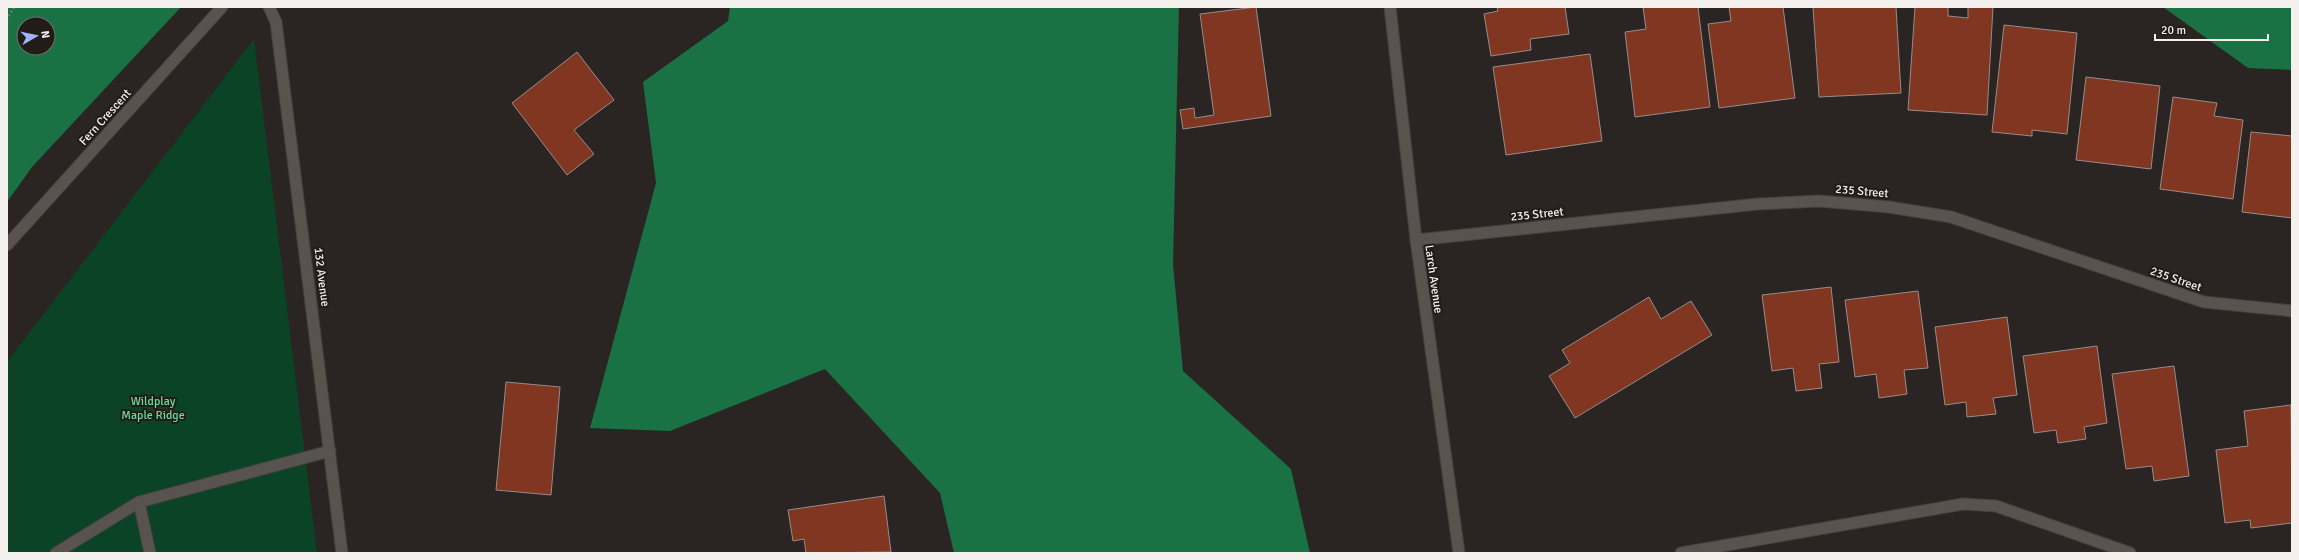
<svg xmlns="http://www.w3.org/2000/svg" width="2299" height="560" viewBox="0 0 2299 560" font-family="Signika,sans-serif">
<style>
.green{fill:#0b4326}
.forest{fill:#197144;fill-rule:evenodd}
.building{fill:#813622;stroke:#958d8b}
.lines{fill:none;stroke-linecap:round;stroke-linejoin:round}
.service-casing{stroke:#44403d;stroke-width:13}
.minor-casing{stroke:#44403d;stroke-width:13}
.tertiary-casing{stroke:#44403d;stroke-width:13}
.path{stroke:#8d8986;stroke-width:2.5;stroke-dasharray:1 3;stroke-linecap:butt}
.service{stroke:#59534f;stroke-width:11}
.minor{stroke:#59534f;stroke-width:11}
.tertiary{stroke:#59534f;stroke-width:11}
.labels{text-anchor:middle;stroke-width:4;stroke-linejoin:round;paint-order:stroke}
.street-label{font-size:12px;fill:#f4f0ee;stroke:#211c18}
.park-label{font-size:12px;fill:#6edc9a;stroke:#211c18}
</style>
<rect width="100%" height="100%" fill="#2a2522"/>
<path class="green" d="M254 39 317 553H7V362Z"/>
<g class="forest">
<path d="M7 7H181L32 167 7 202ZM24 24H48V48H24Z"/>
<path d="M730 7H1179L1173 264 1183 371 1291 469 1310 553H954L940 493 825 369 670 431 590 428 656 183 643 82 728 21Z"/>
<path d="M2163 7H2292V70L2248 68Z"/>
</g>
<g class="building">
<path d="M1256 7 1271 116 1183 129 1180 110 1194 108 1195 118 1214 115 1200 14Z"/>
<path d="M1497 7H1565L1569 34 1530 39 1531 50 1491 56 1484 14 1498 11Z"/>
<path d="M1643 7H1698L1710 107 1635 117 1625 32 1646 29Z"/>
<path d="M1729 7H1783L1795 98 1719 108 1708 24 1731 21Z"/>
<path d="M1813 7H1896L1901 93 1819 97Z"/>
<path d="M1915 7H1948V16L1968 18V7H1993L1987 115 1908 110Z"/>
<path d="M2004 25 2077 33 2067 134 2032 130V136L1992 132Z"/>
<path d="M577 52 614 100 574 130 594 154 567 175 512 103Z"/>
<path d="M1590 54 1602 141 1506 155 1493 67Z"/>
<path d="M2086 77 2160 86 2151 169 2076 160Z"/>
<path d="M2173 97 2217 103 2214 116 2243 120 2233 199 2160 189Z"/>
<path d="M2251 132 2292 136V218L2242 212Z"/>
<path d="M1831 287 1839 362 1819 364 1822 388 1796 391 1793 368 1772 371 1762 295Z"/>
<path d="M1918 291 1928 368 1904 370 1907 394 1879 398 1876 374 1855 377 1845 300Z"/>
<path d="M1649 297 1661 319 1691 301 1712 335 1575 418 1549 376 1570 363 1562 350Z"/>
<path d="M2007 317 2017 395 1993 398 1996 414 1967 417 1966 402 1945 405 1935 327Z"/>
<path d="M2097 346 2107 423 2084 427 2086 439 2058 443 2056 430 2034 433 2023 356Z"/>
<path d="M2174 366 2189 476 2154 481 2152 466 2126 469 2112 374Z"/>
<path d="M506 382 560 387 551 495 496 490Z"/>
<path d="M2291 405 2292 523 2251 528 2250 520 2225 523 2216 450 2248 446 2244 411Z"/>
<path d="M884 496 891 552 806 553 804 539 793 541 788 510Z"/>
</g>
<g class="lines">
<g class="service-casing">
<g id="service">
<path d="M139 502 150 553"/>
<path d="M56 553 139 502 330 451"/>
<path d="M1681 553 1963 504 1996 506 2130 553"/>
</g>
</g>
<g class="minor-casing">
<g id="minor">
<path d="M269 7 276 22 342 553"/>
<path d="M1416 240 1758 204 1819 201 1889 207 1951 217 2204 302 2292 311"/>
</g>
</g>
<g class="tertiary-casing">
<g id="tertiary">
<path d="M1390 7 1416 240 1459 553"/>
<path d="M7 245 222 7"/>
</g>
</g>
<path class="path" d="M7 19 14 7"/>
<use href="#service" class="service"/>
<use href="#minor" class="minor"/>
<use href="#tertiary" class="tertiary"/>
</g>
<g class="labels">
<g class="street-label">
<text transform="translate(105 117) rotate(-48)" y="4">Fern Crescent</text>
<text transform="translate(1862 191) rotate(5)" y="4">235 Street</text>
<text transform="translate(1537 214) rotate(-6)" y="4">235 Street</text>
<text transform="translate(322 277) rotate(83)" y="4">132 Avenue</text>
<text transform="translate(1434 279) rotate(82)" y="4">Larch Avenue</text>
<text transform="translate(2176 279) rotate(19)" y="4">235 Street</text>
</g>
<g class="park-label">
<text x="153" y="405">Wildplay<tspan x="153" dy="14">Maple Ridge</tspan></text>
</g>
</g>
<rect width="2299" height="560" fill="none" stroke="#f4f0ee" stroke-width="16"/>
<g transform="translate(36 36) rotate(81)"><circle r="19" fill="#211c18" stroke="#75716e"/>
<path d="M0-3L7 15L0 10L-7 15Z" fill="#9eb3fd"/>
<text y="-6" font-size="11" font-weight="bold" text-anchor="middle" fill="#f4f0ee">N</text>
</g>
<path d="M2155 34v6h113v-6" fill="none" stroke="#f4f0ee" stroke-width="2"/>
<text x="2161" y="34" font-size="12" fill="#f4f0ee" stroke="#211c18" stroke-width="3" paint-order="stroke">20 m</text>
</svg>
